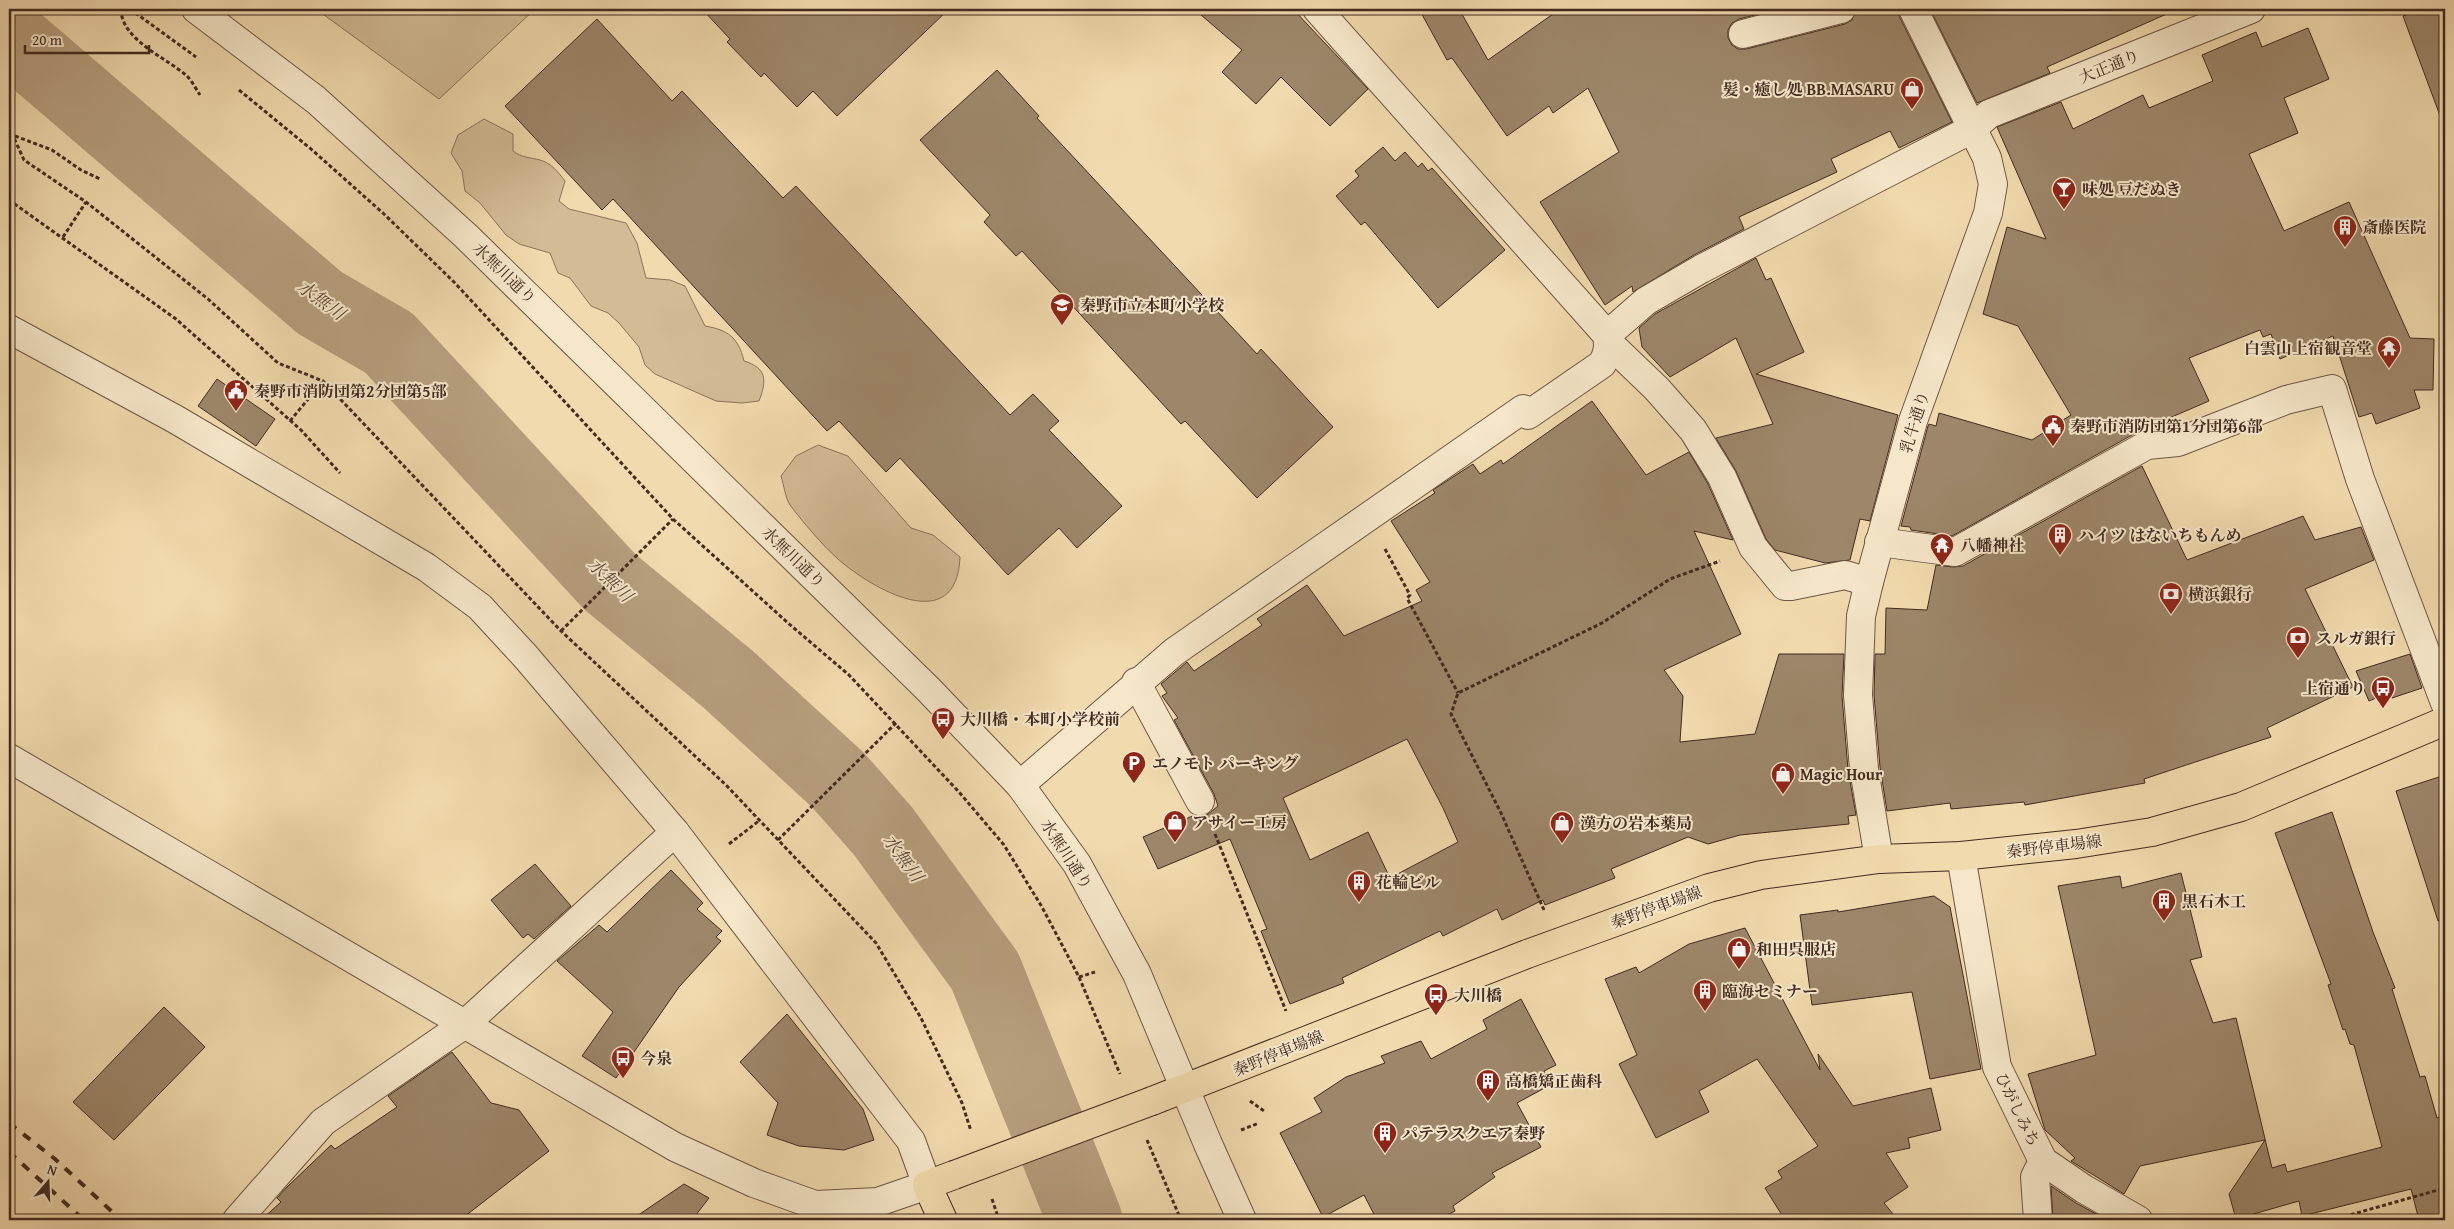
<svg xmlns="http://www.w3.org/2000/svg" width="2454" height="1229" viewBox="0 0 2454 1229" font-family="'Gentium Book Plus','Noto Serif JP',serif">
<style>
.green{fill:#d3bc95;stroke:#8a735b}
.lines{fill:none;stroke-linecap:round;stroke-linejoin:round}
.river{stroke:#b69e7d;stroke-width:75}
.building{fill:#9d866a;stroke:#422a21;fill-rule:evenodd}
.minor-casing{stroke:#6e5644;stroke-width:30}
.major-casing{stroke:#422a21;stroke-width:30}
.path{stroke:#422a21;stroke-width:3;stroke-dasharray:4 2.5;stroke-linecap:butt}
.minor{stroke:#f6e7ca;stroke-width:28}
.major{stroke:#f1daad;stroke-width:28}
.rail{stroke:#422a21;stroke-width:4;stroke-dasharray:9 9;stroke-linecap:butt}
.major-bridge-casing{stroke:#422a21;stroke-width:30;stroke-linecap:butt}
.major-bridge{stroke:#f1daad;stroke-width:28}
.labels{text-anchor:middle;stroke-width:4;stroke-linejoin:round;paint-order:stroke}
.street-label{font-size:16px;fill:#422a21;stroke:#f6e7ca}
.poi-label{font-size:16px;font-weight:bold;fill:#422a21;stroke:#f6e7ca;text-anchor:start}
.water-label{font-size:18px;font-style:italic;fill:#5f4738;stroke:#f6e7ca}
</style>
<rect width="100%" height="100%" fill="#f1daad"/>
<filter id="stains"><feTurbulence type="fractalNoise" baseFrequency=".004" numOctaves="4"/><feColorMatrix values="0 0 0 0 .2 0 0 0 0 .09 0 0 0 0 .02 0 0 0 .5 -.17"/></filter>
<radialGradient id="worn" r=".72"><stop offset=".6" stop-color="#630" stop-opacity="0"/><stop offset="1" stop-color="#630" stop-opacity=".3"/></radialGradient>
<g class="green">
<path d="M316 9H535L439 99Z"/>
<path d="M484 119 513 134V151C522 158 529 157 540 160 551 163 558 172 565 181L559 201 569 209 626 223 637 243 646 278 670 280 685 286 705 326C728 330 738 337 744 361 767 368 767 380 759 401L742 403 716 401 655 374 645 365 639 347 619 323 608 313 591 306 570 278 558 273 550 253 519 244 506 235 480 203 465 191 462 171 451 153 458 135Z"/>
<path d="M818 445 848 456 911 528 933 535 960 557C957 638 872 589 838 559 824 547 801 520 790 505 785 497 784 485 781 476L796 456Z"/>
</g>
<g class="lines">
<path class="river" d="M9 36 320 303 389 343 610 582 729 680 838 780 883 831 985 971 1085 1220"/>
</g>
<g class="building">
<path d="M702 9H949L837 116 813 91 797 107 764 73 761 77 727 42 730 39Z"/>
<path d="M1194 9H1293L1368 89 1330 126 1281 77 1256 104 1222 72 1242 50Z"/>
<path d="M1419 9H1459L1488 60 1560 9H1779L1739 19 1732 23 1728 30V38L1732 45 1738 49H1746L1845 24 1852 20 1856 9H1897L1899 16 1952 122 1899 148 1890 131 1831 159 1837 172 1739 217 1744 229 1694 255 1633 292 1632 286 1605 305 1540 202 1619 152 1588 88 1553 113 1549 106 1507 136 1452 58 1447 60Z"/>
<path d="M1930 9H2178L2047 67 2050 73 1977 103Z"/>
<path d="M2422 9H2445V120L2442 121 2403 16Z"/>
<path d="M597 19 672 101 682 91 783 198 796 186 1010 415 1033 394 1059 421 1049 430 1122 506 1077 548 1059 528 1008 575 900 458 886 472 839 421 827 431 613 199 602 210 505 106Z"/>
<path d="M2308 28 2329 79 2284 98 2298 133 2249 154 2284 231 2349 202 2410 338 2434 339 2433 390H2414L2420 408 2376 424 2372 413 2359 417 2333 336 2280 359 2271 334 2263 337 2260 330 2189 358 2209 401 2139 431 1952 536 1911 530 1910 527 1901 526 1928 426 1929 424 1936 426 1939 413 2032 440 2071 415 2018 326 1983 314 2007 227 2046 239 1997 127 2061 102 2073 129 2143 95 2149 108 2213 81 2202 55 2256 32 2262 47Z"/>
<path d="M997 70 1039 116 1037 118 1257 354 1261 349 1333 427 1257 498 1185 421 1181 424 1022 251 1016 256 984 222 990 215 920 140Z"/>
<path d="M1383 147 1395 161 1405 152 1418 167 1422 163 1428 171 1432 168 1505 250 1438 308 1365 222 1361 225 1336 196 1359 176 1355 171Z"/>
<path d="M1756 258 1766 280 1771 278 1804 352 1756 374 1898 415 1870 521 1860 519 1850 560 1825 563 1775 550 1766 539 1736 471 1716 438 1773 424 1736 338 1670 377 1642 347 1639 328 1655 314Z"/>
<path d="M217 379 275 419 256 446 198 406Z"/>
<path d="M1592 401 1646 475 1689 452 1708 484 1733 540 1694 531 1741 634 1664 670 1683 696 1680 742 1755 734 1779 654H1844L1842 696 1848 770 1856 815 1848 816 1849 824 1740 835 1708 844 1688 837 1611 869 1615 878 1545 905 1543 900 1502 920 1497 909 1443 936 1440 931 1342 978 1344 983 1290 1004 1261 931 1267 929 1230 839 1158 869 1143 837 1195 815H1207L1218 806 1214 794 1174 720 1178 718 1162 696 1167 693 1161 684 1187 662 1194 671 1262 625 1257 619 1307 585 1344 636 1422 601 1416 590 1430 582 1391 521 1435 493 1433 490 1473 464 1480 474 1501 460 1503 464ZM1407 739 1443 808 1458 842 1390 878 1368 832 1310 860 1283 798Z"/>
<path d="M2142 466 2187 560 2303 516 2315 540 2361 527 2374 560 2305 589 2353 687 2267 728 2271 737 2144 779 2145 783 2025 805 2024 802 1951 809 1950 803 1887 811 1880 767 1874 695 1875 654H1885L1886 608 1927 610 1936 565 1953 567 1963 566Z"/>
<path d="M2410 654 2422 688 2392 698 2390 692 2369 701 2356 671Z"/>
<path d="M2445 775V920L2438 921 2396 791Z"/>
<path d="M2332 812 2373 932 2395 988 2392 989 2420 1077 2425 1076 2437 1118 2445 1115V1220H2419L2411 1189 2302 1216 2299 1201 2236 1219 2229 1194 2265 1140 2140 1166 2124 1194 2071 1161 2075 1158 2045 1130 2028 1074 2096 1055 2058 886 2120 876 2122 888 2181 873 2202 957 2190 960 2213 1023 2236 1018 2272 1168 2285 1164 2287 1172 2382 1147 2354 1045 2350 1044 2345 1029 2343 1030 2328 985 2331 984 2275 833Z"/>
<path d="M535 864 571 906 534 939 528 934 523 938 491 900Z"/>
<path d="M671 870 703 903 697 909 722 931 716 937 721 941 679 987 616 1078 582 1056 613 1012 557 961 599 925 607 932Z"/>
<path d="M1934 896 1950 907 1981 1069 1930 1079 1912 992 1812 1005 1800 915 1838 910V912Z"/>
<path d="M1745 928 1820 1070 1818 1054 1853 1106 1931 1088 1941 1130 1908 1138 1910 1148 1886 1153 1908 1187 1884 1203 1898 1220H1785L1765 1188 1782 1178 1778 1171 1818 1146 1757 1059 1699 1091 1709 1112 1656 1138 1619 1064 1637 1055 1605 979 1636 967 1639 973 1689 944Z"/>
<path d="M1521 999 1556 1065 1544 1071 1552 1084 1517 1103 1541 1147 1492 1173 1495 1177 1453 1206 1455 1211 1437 1220H1377L1364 1195 1323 1217 1280 1133 1322 1112 1314 1098 1346 1077 1385 1063 1381 1056 1421 1041 1431 1059 1487 1029 1483 1020Z"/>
<path d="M164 1007 205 1047 114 1140 73 1102Z"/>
<path d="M787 1014 863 1109 874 1140 844 1150 799 1146 767 1135 778 1103 740 1062Z"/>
<path d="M452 1052 491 1103 519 1110 549 1151 460 1220H261L281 1202 277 1198 287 1187 331 1145 335 1149 397 1107 388 1096Z"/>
<path d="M684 1184 709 1198 692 1220H631Z"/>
<path d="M2051 1186 2076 1203 2107 1220H2053Z"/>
</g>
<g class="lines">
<g class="minor-casing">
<g id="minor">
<path d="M196 9 316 100 466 236 928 689 1020 785 1077 864 1137 974 1208 1144 1242 1220"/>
<path d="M1743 34 1841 9"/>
<path d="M9 329 175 419 426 567 480 607 526 657 675 832 911 1141 927 1185 878 1202 815 1205 754 1183 675 1147 9 758"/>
<path d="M1607 335 1646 301 1701 269 1972 129 1989 114 2251 9"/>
<path d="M1609 343 1657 389 1693 430 1722 477 1753 547 1785 586H1791L1845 575 1869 582"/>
<path d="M1879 542 1955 552 2147 445 2178 442 2286 400 2332 389 2360 479 2445 703"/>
<path d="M1136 682 1200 801"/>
<path d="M1020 785 1174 652 1523 409 1528 415 1602 364C1608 354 1609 346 1607 335L1317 9"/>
<path d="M1961 856 1997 1067 2043 1161 2084 1189 2138 1220"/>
<path d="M1879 859 1864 769 1858 695 1861 616 1869 582 1913 421 1988 213 1993 184 1987 158 1913 9"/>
<path d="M237 1220 323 1122 465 1024 675 832"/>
<path d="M2038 1220 2035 1177 2043 1161"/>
</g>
</g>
<g class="major-casing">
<g id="major">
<path d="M1152 1101 1527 954 1709 888 1761 875 1879 859 1961 856 2076 844 2152 832 2241 807 2445 721"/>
<path d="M943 1220 927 1185 954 1175"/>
</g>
</g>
<g class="path">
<path d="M121 9C121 40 167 58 187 76 192 81 196 89 200 95"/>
<path d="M130 9 196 57"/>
<path d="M239 90 311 149 384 214 455 283 673 519 788 623 849 675 959 792 1004 845 1042 907 1079 977 1120 1074"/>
<path d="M9 127 24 160 86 202 208 299 278 363 323 381 561 631 726 785 876 943 921 1018 962 1103 971 1131"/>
<path d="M15 136 52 150 81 170 100 179"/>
<path d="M9 200 176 319 301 430 340 473"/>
<path d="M63 237 86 202"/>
<path d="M290 421 323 381"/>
<path d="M1385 549 1410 595 1407 598 1458 693"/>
<path d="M561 631 673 519"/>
<path d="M1215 834 1286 1011"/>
<path d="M778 840 896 723"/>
<path d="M729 844 760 820"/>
<path d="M1544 910 1501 813 1451 714 1458 693 1602 623 1670 579 1720 561"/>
<path d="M1079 977 1095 972"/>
<path d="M1250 1101 1264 1111"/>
<path d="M1241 1130 1259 1123"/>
<path d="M1147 1140 1181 1220"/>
<path d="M992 1199 999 1220"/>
<path d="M2332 1220 2445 1188"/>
</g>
<use href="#minor" class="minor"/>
<use href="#major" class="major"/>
<g class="rail">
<path d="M9 1123 55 1159 121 1220"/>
<path d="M9 1152 84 1220"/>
</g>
<g class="major-bridge-casing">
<path id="major-bridge" d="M954 1175 1152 1101"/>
</g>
<use href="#major-bridge" class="major-bridge"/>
</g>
<defs>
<g id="shop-pin" transform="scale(1.25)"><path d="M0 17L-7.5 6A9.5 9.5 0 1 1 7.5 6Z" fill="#8f2418" stroke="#f6e7ca"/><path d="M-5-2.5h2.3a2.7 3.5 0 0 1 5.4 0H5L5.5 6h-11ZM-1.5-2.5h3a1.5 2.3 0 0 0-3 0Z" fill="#fff"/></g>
<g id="bar-pin" transform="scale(1.25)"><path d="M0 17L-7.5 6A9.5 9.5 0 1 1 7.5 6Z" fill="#8f2418" stroke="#f6e7ca"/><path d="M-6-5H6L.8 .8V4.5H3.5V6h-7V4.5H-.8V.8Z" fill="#fff"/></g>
<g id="building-pin" transform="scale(1.25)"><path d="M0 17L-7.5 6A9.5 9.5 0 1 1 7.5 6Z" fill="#8f2418" stroke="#f6e7ca"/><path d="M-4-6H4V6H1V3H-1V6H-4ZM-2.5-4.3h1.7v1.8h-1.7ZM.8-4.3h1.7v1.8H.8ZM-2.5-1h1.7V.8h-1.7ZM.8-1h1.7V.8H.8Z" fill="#fff"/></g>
<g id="school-pin" transform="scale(1.25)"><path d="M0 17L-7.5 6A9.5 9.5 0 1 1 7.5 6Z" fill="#8f2418" stroke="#f6e7ca"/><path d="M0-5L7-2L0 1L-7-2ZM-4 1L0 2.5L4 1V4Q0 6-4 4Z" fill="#fff"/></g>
<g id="temple-pin" transform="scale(1.25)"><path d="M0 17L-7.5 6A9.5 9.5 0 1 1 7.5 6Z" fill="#8f2418" stroke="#f6e7ca"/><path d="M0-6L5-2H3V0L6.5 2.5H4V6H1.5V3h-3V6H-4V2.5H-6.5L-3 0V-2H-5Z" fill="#fff"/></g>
<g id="civic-pin" transform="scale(1.25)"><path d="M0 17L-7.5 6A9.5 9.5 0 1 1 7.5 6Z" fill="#8f2418" stroke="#f6e7ca"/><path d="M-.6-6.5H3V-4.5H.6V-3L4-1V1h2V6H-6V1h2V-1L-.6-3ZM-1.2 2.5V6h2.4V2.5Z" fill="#fff"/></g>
<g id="bank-pin" transform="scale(1.25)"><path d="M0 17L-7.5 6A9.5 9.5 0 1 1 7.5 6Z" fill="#8f2418" stroke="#f6e7ca"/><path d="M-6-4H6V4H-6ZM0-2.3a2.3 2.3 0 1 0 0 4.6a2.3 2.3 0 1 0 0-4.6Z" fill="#fff"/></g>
<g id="bus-pin" transform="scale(1.25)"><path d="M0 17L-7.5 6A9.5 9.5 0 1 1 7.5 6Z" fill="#8f2418" stroke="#f6e7ca"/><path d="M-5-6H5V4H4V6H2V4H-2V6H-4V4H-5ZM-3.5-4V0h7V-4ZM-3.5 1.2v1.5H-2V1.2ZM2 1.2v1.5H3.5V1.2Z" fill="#fff"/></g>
<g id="parking-pin" transform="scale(1.25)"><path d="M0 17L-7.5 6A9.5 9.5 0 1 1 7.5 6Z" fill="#8f2418" stroke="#f6e7ca"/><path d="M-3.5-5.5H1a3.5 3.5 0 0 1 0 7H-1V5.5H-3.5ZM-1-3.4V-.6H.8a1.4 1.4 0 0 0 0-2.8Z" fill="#fff"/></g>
</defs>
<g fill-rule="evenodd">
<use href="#shop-pin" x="1912" y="89"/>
<use href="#bar-pin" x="2064" y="189"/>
<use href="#building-pin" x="2345" y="227"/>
<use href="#school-pin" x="1062" y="305"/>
<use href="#temple-pin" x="2389" y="348"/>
<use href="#civic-pin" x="236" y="391"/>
<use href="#civic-pin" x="2053" y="426"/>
<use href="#building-pin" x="2060" y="535"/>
<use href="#temple-pin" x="1942" y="545"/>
<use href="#bank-pin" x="2171" y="594"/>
<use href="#bank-pin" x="2298" y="638"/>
<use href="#bus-pin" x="2383" y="688"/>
<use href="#bus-pin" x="943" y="719"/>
<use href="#parking-pin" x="1134" y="763"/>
<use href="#shop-pin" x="1783" y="774"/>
<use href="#shop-pin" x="1175" y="822"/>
<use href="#shop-pin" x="1562" y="823"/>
<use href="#building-pin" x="1359" y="882"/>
<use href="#building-pin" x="2164" y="901"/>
<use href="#shop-pin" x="1739" y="949"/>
<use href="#building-pin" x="1705" y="991"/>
<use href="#bus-pin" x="1436" y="995"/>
<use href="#bus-pin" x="623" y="1058"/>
<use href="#building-pin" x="1488" y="1081"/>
<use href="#building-pin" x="1385" y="1133"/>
</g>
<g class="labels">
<g class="street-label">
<text transform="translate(2109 66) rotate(-22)" y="6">大正通り</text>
<text transform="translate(505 273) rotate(44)" y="6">水無川通り</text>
<text transform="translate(1914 422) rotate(-73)" y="6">乳牛通り</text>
<text transform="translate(794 557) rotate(44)" y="6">水無川通り</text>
<text transform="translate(2054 846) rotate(-7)" y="6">秦野停車場線</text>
<text transform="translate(1067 854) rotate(57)" y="6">水無川通り</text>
<text transform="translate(1656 907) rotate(-20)" y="6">秦野停車場線</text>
<text transform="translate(1278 1053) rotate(-22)" y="6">秦野停車場線</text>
<text transform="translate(2018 1109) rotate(64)" y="6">ひがしみち</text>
</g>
<g class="poi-label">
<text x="1894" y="95" text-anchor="end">髪・癒し処 BB.MASARU</text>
<text x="2082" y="195">味処 豆だぬき</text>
<text x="2362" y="233">斎藤医院</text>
<text x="1080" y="311">秦野市立本町小学校</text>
<text x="2372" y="354" text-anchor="end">白雲山上宿観音堂</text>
<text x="254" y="397">秦野市消防団第2分団第5部</text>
<text x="2070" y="432">秦野市消防団第1分団第6部</text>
<text x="2078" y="541">ハイツ はないちもんめ</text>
<text x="1960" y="551">八幡神社</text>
<text x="2188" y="600">横浜銀行</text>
<text x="2316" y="644">スルガ銀行</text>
<text x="2366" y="694" text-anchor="end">上宿通り</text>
<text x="960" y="725">大川橋・本町小学校前</text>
<text x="1152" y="769">エノモト パーキング</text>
<text x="1800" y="780">Magic Hour</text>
<text x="1192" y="828">アサイー工房</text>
<text x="1580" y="829">漢方の岩本薬局</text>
<text x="1376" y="888">花輪ビル</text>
<text x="2182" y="907">黒石木工</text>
<text x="1756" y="955">和田呉服店</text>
<text x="1722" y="997">臨海セミナー</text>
<text x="1454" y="1001">大川橋</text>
<text x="640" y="1064">今泉</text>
<text x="1506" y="1087">高橋矯正歯科</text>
<text x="1402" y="1139">パテラスクエア秦野</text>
</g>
<g class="water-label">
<text transform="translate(321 300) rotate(36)" y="6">水無川</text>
<text transform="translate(610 580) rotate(44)" y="6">水無川</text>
<text transform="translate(903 858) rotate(54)" y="6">水無川</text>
</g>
</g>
<rect width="2454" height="1229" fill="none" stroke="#f1daad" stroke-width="30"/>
<rect x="10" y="10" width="2434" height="1209" fill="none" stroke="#422a21" stroke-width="2.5"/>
<rect x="15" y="15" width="2424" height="1199" fill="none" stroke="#422a21"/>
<g transform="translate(48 1182) rotate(19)" stroke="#f6e7ca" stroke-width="4" paint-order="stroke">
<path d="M0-4L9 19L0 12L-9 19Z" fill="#422a21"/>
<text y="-8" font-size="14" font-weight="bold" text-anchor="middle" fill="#422a21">N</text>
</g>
<path d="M25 45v8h124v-8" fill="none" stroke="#422a21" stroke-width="2.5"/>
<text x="32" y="45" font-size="15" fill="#422a21" stroke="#f6e7ca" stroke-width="4" paint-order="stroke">20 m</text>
<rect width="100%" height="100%" filter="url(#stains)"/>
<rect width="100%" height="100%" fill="url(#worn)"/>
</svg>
